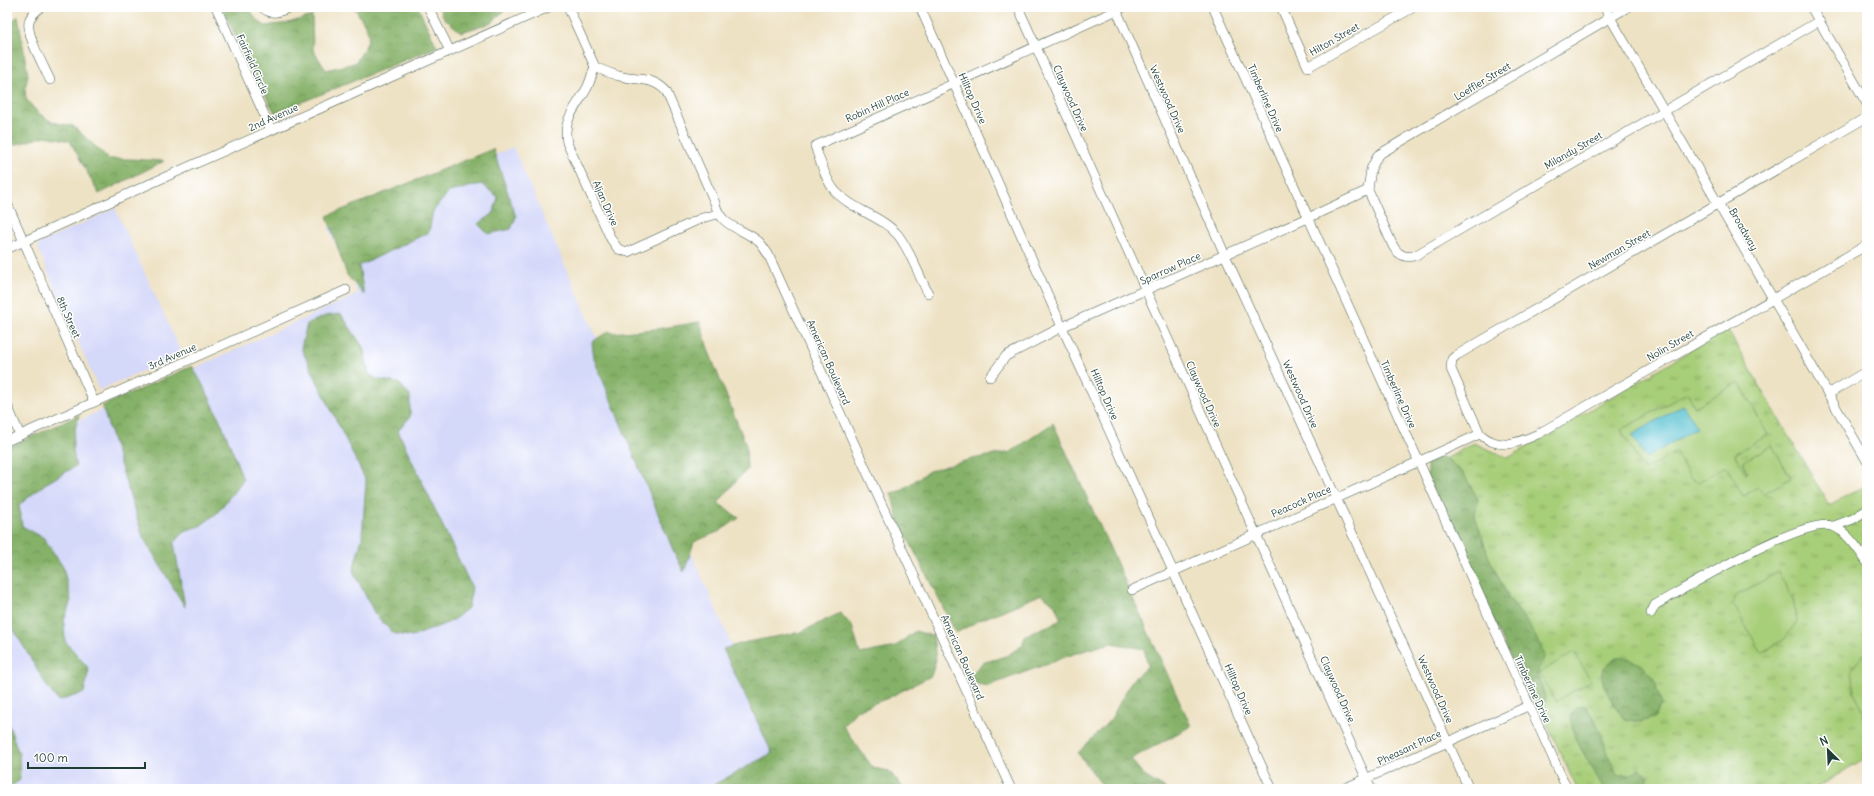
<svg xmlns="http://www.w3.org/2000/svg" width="1874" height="796" viewBox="0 0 1874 796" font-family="Delius,sans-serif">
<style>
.built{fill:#d4d8f9}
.grass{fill:url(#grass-tufts);stroke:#638656}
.forest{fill:url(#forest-crowns);stroke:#52774e}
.pitch{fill:#a7ce78;stroke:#638656}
.water{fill:#55c0d0;stroke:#3a7e82}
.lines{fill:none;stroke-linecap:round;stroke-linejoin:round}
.minor-casing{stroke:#3e564a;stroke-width:10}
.minor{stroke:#fff;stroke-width:9}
.labels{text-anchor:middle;stroke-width:3;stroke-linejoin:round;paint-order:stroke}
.street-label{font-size:10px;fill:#1f3d34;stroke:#fff}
</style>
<defs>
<pattern id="grass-tufts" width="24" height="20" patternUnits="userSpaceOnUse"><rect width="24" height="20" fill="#a7ce78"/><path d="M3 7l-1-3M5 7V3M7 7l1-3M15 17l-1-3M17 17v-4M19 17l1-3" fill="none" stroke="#87a863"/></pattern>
<pattern id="forest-crowns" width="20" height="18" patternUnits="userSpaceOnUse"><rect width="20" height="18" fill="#85b168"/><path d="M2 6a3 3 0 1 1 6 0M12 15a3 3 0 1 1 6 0" fill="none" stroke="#6c9156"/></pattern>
</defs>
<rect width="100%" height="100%" fill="#fff"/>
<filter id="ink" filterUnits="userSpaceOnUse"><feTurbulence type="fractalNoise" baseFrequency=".025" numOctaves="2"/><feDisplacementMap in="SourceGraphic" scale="8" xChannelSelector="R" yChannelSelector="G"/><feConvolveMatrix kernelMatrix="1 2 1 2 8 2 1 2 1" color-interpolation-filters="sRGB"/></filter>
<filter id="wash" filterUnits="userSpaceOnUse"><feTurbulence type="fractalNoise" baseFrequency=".012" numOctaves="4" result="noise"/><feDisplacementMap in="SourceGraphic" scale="16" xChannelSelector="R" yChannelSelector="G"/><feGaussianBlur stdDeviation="0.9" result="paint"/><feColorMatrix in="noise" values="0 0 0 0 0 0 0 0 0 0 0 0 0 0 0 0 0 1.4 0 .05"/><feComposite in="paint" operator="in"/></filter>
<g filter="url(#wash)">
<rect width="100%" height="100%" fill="#eee2c4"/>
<g class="built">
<path d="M513 147 795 789H7V453L358 294 328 227Z"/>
<path d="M115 208 182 354 99 390 38 249 39 244Z"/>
</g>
<path class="grass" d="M1727 329 1829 505 1867 485V757L1814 789H1577L1429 468 1474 443 1508 458Z"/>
<g class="forest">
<path d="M222 7H248L256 19 265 26 288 23 312 16 313 50 326 70 355 63C375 34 371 35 354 7H418L437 47 275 113 247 62Z"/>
<path d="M439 7H508L491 23 461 32 444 18Z"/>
<path d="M18 16 28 75 25 89 26 99 38 113 52 122 73 126 109 159H130L164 161 99 194 70 141 46 136 7 147V26Z"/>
<path d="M493 149 516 217 511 229 488 234 478 224 493 214 498 197 481 184 449 192 433 211 429 232 359 266 364 295 347 275 327 216Z"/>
<path d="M341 314 363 347 369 374 376 379 399 383 410 396V417L398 431 472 588 468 608 452 621 412 637 393 633 375 614 353 571 362 538 366 481 301 348 307 324 325 316Z"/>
<path d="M700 322 709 352 746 445 747 470 736 481 718 503 739 518 720 531 694 542 684 572 673 550 594 359 592 342 609 331 612 333 656 329Z"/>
<path d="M192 366C214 402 229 440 243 480L217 513 200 526 184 531 174 543 185 607 143 537 102 406Z"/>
<path d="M79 415C73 437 70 443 76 466L45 484 19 505 22 526 44 538 63 567 71 600 64 621 65 641 89 669 84 693 58 701 48 688 7 618V448Z"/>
<path d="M1053 423 1191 726 1131 759 1144 776 1166 789H1105L1078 753 1111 719 1132 680 1148 666 1144 649 1111 643 1076 653 988 686 972 683 970 676 982 663 1006 656 1022 646 1025 636 1061 620 1055 605 1042 594 978 621 956 633 898 519 891 493 900 491 929 471 972 459 1011 452Z"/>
<path d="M1442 456 1463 473 1478 499 1475 516 1489 558 1509 598 1531 628 1545 655 1537 674 1546 700 1542 706 1529 698 1427 476V463Z"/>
<path d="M840 613 852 626 860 654 895 647 915 631 933 636 936 660 931 676 888 698 857 710 843 726 873 768 889 771 904 789H706L772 753 723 649 747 642 801 632Z"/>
<path d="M1616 658H1628L1643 666 1655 679 1657 691 1662 704 1654 718 1640 722 1624 719C1617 708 1601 688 1602 674 1602 667 1611 662 1616 658Z"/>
<path d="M1585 706C1603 725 1604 753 1618 775H1631L1639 768 1649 777 1644 789H1604L1575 738 1570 717 1576 707Z"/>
<path d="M7 720 19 754 20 780 7 789Z"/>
</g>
<g class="pitch">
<path d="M1739 382 1768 435 1734 454 1746 474 1747 472 1742 462 1772 445 1791 478 1763 494 1758 487 1743 496 1726 466 1698 482 1690 478 1676 452 1644 470 1621 430 1687 393 1695 407Z"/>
<path d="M1778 572 1793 599 1797 621 1785 639 1761 653 1733 604 1734 597Z"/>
<path d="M1867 651V718L1854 693 1851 670 1864 653Z"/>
<path d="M1574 652 1591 681 1556 701 1539 673Z"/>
</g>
<path class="water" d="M1683 405 1697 428 1646 458 1632 435Z"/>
</g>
<g filter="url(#ink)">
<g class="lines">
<g class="minor-casing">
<g id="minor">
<path d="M41 7C36 11 31 15 29 21 26 36 44 66 50 80"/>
<path d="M216 7 271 130"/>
<path d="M262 7C271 16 280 12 290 7"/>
<path d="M428 7 450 51"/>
<path d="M568 7 595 67C602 70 611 74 619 76 637 81 652 76 666 91L715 203C721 228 741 227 758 241 762 244 765 250 768 254L1011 789"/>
<path d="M920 7 1062 327 1272 789"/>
<path d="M1018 7 1371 789"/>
<path d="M1115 7 1225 255 1469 789"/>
<path d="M1213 7 1567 789"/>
<path d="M1281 7 1308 67 1414 7"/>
<path d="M1604 7 1867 461"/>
<path d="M1628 7 1378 155 1371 169 1368 190 1393 246C1398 255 1406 259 1416 255L1819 21"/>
<path d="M1811 7 1867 104"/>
<path d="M595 67C592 74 590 82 587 88 576 108 562 119 567 143L611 239 618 249 628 252 702 218 718 214"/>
<path d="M1867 117 1457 355 1452 359 1451 369 1480 434C1499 451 1518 443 1538 434L1867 245"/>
<path d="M7 203 94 402"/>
<path d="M7 249 154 182 549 7"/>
<path d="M928 293C918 274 911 252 898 235 882 216 852 210 835 191 825 179 820 160 815 146L1124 7"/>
<path d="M990 377 1006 356 1062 327 1308 218 1368 190"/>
<path d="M1828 394 1867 371"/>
<path d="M7 405 20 435"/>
<path d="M7 441 346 290"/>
<path d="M1834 526 1853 519 1867 510"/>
<path d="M1132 590 1480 434"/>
<path d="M1651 613 1655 605C1686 588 1802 517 1832 526 1846 530 1859 550 1867 562"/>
<path d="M1343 789 1528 706"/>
</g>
</g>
<use href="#minor" class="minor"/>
</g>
</g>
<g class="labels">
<g class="street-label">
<text transform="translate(1334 39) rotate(-30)" y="4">Hilton Street</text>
<text transform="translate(253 64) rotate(66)" y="4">Fairfield Circle</text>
<text transform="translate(1482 81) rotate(-31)" y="4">Loeffler Street</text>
<text transform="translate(973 98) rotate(66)" y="4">Hilltop Drive</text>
<text transform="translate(1071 98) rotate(66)" y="4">Claywood Drive</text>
<text transform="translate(1266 98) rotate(66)" y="4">Timberline Drive</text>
<text transform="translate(1168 99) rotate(66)" y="4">Westwood Drive</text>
<text transform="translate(877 105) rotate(-24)" y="4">Robin Hill Place</text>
<text transform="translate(273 117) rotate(-24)" y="4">2nd Avenue</text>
<text transform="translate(1573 150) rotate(-30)" y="4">Milandy Street</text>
<text transform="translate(606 203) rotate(66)" y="4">Aljan Drive</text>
<text transform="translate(1744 229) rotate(60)" y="4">Broadway</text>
<text transform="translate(1619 249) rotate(-30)" y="4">Newman Street</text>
<text transform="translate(1170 268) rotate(-24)" y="4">Sparrow Place</text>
<text transform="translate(69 317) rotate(66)" y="4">8th Street</text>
<text transform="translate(1670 345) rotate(-30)" y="4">Nolin Street</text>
<text transform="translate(172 356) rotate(-24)" y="4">3rd Avenue</text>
<text transform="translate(829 362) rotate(66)" y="4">American Boulevard</text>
<text transform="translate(1105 394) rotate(66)" y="4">Hilltop Drive</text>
<text transform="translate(1204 394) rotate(66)" y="4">Claywood Drive</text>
<text transform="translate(1301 394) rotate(66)" y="4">Westwood Drive</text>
<text transform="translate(1399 394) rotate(66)" y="4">Timberline Drive</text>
<text transform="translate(1301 501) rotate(-24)" y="4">Peacock Place</text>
<text transform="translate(963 657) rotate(66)" y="4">American Boulevard</text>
<text transform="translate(1239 689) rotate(66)" y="4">Hilltop Drive</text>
<text transform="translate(1338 689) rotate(66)" y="4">Claywood Drive</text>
<text transform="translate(1436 689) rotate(66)" y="4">Westwood Drive</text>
<text transform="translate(1533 689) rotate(65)" y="4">Timberline Drive</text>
<text transform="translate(1409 747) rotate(-25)" y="4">Pheasant Place</text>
</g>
</g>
<rect width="1874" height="796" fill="none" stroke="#fff" stroke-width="24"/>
<g transform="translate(1828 750) rotate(336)" stroke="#ffffff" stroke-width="3" paint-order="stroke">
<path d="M0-3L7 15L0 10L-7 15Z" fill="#1f3d34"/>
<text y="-6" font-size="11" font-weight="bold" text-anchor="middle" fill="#1f3d34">N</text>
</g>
<path d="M28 762v6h117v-6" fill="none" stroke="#1f3d34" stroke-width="2"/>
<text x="34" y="762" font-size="12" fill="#1f3d34" stroke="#ffffff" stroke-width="3" paint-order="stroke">100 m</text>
</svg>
